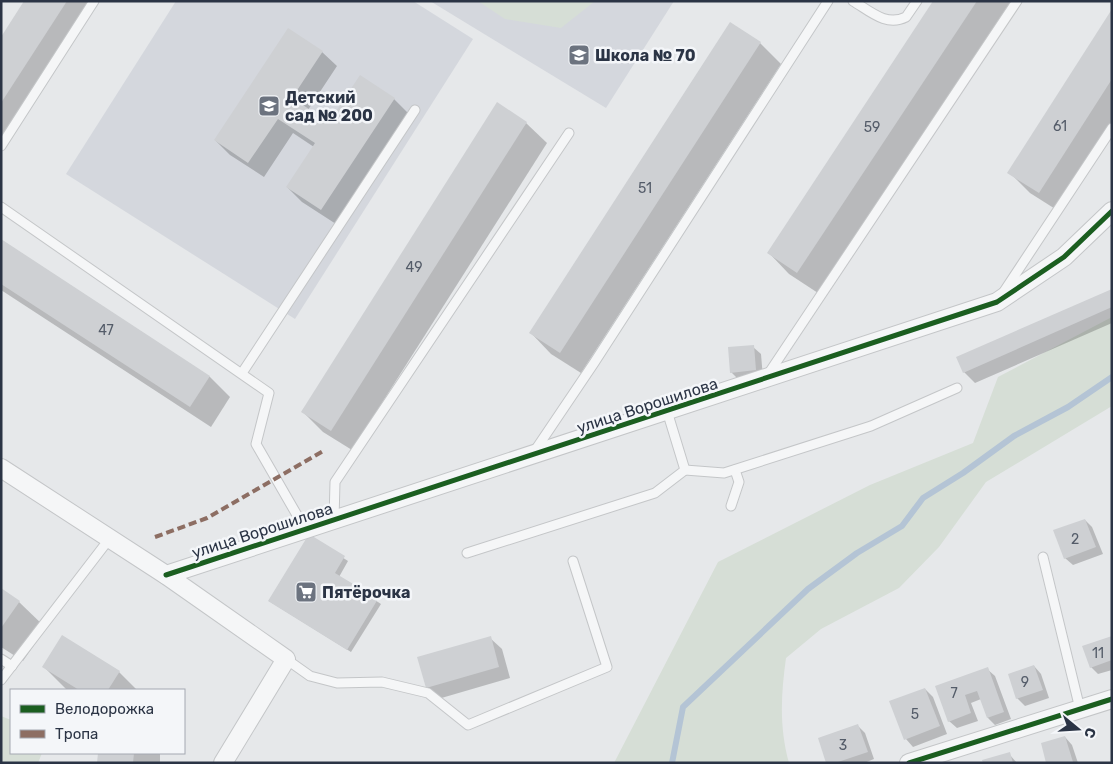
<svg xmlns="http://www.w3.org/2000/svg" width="1113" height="764" viewBox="0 0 1113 764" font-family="Rubik,sans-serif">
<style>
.built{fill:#d4d7dd}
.green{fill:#d6ded6}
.shadow{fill:#0003}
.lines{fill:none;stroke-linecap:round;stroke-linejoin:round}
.stream{stroke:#b4c4d5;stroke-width:6}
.building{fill:#ced0d3}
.service-casing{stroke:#c4c6c8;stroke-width:11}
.minor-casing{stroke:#c4c6c8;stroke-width:20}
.service{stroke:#f5f6f7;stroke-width:9}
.minor{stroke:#f5f6f7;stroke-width:18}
.quiet{stroke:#8d6e63;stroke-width:4;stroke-dasharray:8 4;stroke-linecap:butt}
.cycleway-casing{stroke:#f4f6f9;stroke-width:8}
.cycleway{stroke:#1b5e20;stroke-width:5}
.labels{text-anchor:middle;stroke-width:5;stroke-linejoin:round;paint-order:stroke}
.number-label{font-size:14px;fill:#545c69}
.poi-label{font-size:16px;font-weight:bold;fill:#2b3445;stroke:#f4f6f9;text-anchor:start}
.street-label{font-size:16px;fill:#2b3445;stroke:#f4f6f9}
</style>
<rect width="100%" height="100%" fill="#e6e8ea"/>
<g class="built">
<path d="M176 1H413L473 39 295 319 66 174Z"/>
<path d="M430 1H674L606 108Z"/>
</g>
<g class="green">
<path d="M478 1H595L561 28 505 19Z"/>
<path d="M1112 317V406L986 482 939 547 899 588 821 629 786 658C781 694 779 727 789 763H614L718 562 870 485 973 443 998 377Z"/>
<path d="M1 716 11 720V753H42L38 763H1Z"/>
</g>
<g class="shadow">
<path d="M26 1H91L1 140V39Z"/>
<path d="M935 1H1011L818 293 789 274 769 253Z"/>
<path d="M1112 11V132L1060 212 1030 193 1009 172Z"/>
<path d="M760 43 781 64 581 373 551 354 531 333Z"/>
<path d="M322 52 337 66 308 110 329 124 394 99 409 114 336 224 302 202 287 187 314 147 293 133 264 177 230 155 215 140Z"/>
<path d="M526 123 547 143 352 450 323 432 302 411Z"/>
<path d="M1 241 210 377 230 397 211 427 1 290Z"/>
<path d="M1112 290V323L975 383 964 372Z"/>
<path d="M753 347 761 354 763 378 739 380 731 372Z"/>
<path d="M1085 520 1092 527 1103 554 1073 565 1065 558Z"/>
<path d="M309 536 348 561 339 577 381 604 351 652 269 601Z"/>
<path d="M1 590 19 602 46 628 23 661 1 647Z"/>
<path d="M1112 637V670L1098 674 1091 667Z"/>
<path d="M490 638 502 649 510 678 438 699 427 687Z"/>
<path d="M1034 666 1041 674 1049 698 1025 706 1017 698Z"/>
<path d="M44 667 119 672 137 690H67Z"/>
<path d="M987 669 995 676 1011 719 995 725 988 718 981 699 971 703 978 721 957 728 949 721 937 687Z"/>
<path d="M925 689 933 697 947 734 913 747 906 739Z"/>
<path d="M858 726 865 733 874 759 864 763H828Z"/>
<path d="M1065 737 1072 745 1078 763H1047Z"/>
<path d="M99 753H160V763H98Z"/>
<path d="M1009 754 1017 763H984Z"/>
</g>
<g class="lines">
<path class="stream" d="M672 763 683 707 808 589 857 553 902 526 923 498 963 473 1014 436 1068 407 1112 377"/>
</g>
<g class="building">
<path d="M24 1H67L1 103V37Z"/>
<path d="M933 1H977L797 273 767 253Z"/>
<path d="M1112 9V79L1039 193 1007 173Z"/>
<path d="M730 22 761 42 560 353 529 333Z"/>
<path d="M288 28 323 51 292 98 329 122 360 75 395 98 321 210 286 187 315 143 278 119 248 163 214 140Z"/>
<path d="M497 102 527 122 331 431 301 412Z"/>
<path d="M1 239 210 376 190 407 1 284Z"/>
<path d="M1112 289V307L963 373 956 357Z"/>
<path d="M754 345 756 370 730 373 728 347Z"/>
<path d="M1085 519 1096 547 1064 559 1053 530Z"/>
<path d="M309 534 345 556 335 573 378 599 347 650 268 601Z"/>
<path d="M1 588 20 601 1 628Z"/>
<path d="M62 635 120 671 108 690H79L42 667Z"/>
<path d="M491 636 499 667 426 688 417 657Z"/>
<path d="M1112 636V660L1090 668 1082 646Z"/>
<path d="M1034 665 1043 690 1016 699 1008 674Z"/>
<path d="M988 667 1004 712 987 718 977 691 965 695 971 713 948 722 935 686Z"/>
<path d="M925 688 940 726 904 740 889 701Z"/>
<path d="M858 724 868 752 835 763H826L818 738Z"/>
<path d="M1065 736 1073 762 1046 763 1041 743Z"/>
<path d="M1010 752 1013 763H983L982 760Z"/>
<path d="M98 753H134L133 763H97Z"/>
</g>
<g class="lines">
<g class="service-casing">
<g id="service">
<path d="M853 1C870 11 886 27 906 17L917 1"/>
<path d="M1 146 94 1"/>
<path d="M1 207 269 393 256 444 305 529"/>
<path d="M1003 293 1112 128"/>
<path d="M242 373 415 110"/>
<path d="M767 376 1017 1"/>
<path d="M534 452 594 363 828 1"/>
<path d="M685 470 724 473 871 426 957 388"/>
<path d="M731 506 739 482 735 470"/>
<path d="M334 520 335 482 569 133"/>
<path d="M467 553 655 493 685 470 667 411"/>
<path d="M1043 557 1080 709"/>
<path d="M1 659 12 666"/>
<path d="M286 659 310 676 337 683 382 682 428 693 468 725 607 667 573 561"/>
<path d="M1 680 110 538"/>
</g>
</g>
<g class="minor-casing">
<g id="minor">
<path d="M1 468 166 575 286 659 223 763"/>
<path d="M166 575 997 302 1064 257 1112 211"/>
<path d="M909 763 1112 699"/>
</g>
</g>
<use href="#service" class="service"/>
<use href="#minor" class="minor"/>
<path class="quiet" d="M155 537 207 518 325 450"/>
<g class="cycleway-casing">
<g id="cycleway">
<path d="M166 575 997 302 1064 257 1112 211"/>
<path d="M909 763 1112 699"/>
</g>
</g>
<use href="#cycleway" class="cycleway"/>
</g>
<defs>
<g id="school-square" transform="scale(1.125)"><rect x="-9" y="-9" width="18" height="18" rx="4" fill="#6c737f" stroke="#f4f6f9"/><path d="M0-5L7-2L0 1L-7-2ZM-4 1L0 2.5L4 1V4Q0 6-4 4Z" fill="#fff"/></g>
<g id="supermarket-square" transform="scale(1.125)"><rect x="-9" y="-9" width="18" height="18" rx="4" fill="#6c737f" stroke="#f4f6f9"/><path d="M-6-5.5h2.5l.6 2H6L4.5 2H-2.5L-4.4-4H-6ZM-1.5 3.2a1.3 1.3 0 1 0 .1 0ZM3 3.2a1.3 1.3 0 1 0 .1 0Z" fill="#fff"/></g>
</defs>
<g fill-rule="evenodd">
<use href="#school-square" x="579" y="55"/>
<use href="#school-square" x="269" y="106"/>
<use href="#supermarket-square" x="306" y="592"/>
</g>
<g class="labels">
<g class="number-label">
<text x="1060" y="131">61</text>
<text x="872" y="132">59</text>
<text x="645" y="193">51</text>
<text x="414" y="272">49</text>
<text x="106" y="335">47</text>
<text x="1075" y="544">2</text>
<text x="1098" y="658">11</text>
<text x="1025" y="687">9</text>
<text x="954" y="698">7</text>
<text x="915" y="719">5</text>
<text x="843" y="750">3</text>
</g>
<g class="poi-label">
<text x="595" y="61">Школа № 70</text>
<text x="285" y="103">Детский<tspan x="285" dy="18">сад № 200</tspan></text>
<text x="322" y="598">Пятёрочка</text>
</g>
<g class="street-label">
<text transform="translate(647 405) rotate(-18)" y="6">улица Ворошилова</text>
<text transform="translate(262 530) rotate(-18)" y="6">улица Ворошилова</text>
</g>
</g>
<rect width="1113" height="764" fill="none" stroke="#2b3445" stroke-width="5"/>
<rect x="10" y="689" width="175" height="65" fill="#f4f6f9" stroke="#a4a8b1"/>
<rect x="20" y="705" width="25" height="8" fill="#1b5e20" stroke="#a4a8b1"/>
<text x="55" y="714" font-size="15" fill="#2b3445">Велодорожка</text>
<rect x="20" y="730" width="25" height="8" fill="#8d6e63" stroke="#a4a8b1"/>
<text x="55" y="739" font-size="15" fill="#2b3445">Тропа</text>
<g transform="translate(1078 729) rotate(108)" stroke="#f4f6f9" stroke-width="4" paint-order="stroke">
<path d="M0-4L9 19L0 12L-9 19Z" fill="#2b3445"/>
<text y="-8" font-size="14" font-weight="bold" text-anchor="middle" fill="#2b3445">С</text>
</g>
</svg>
